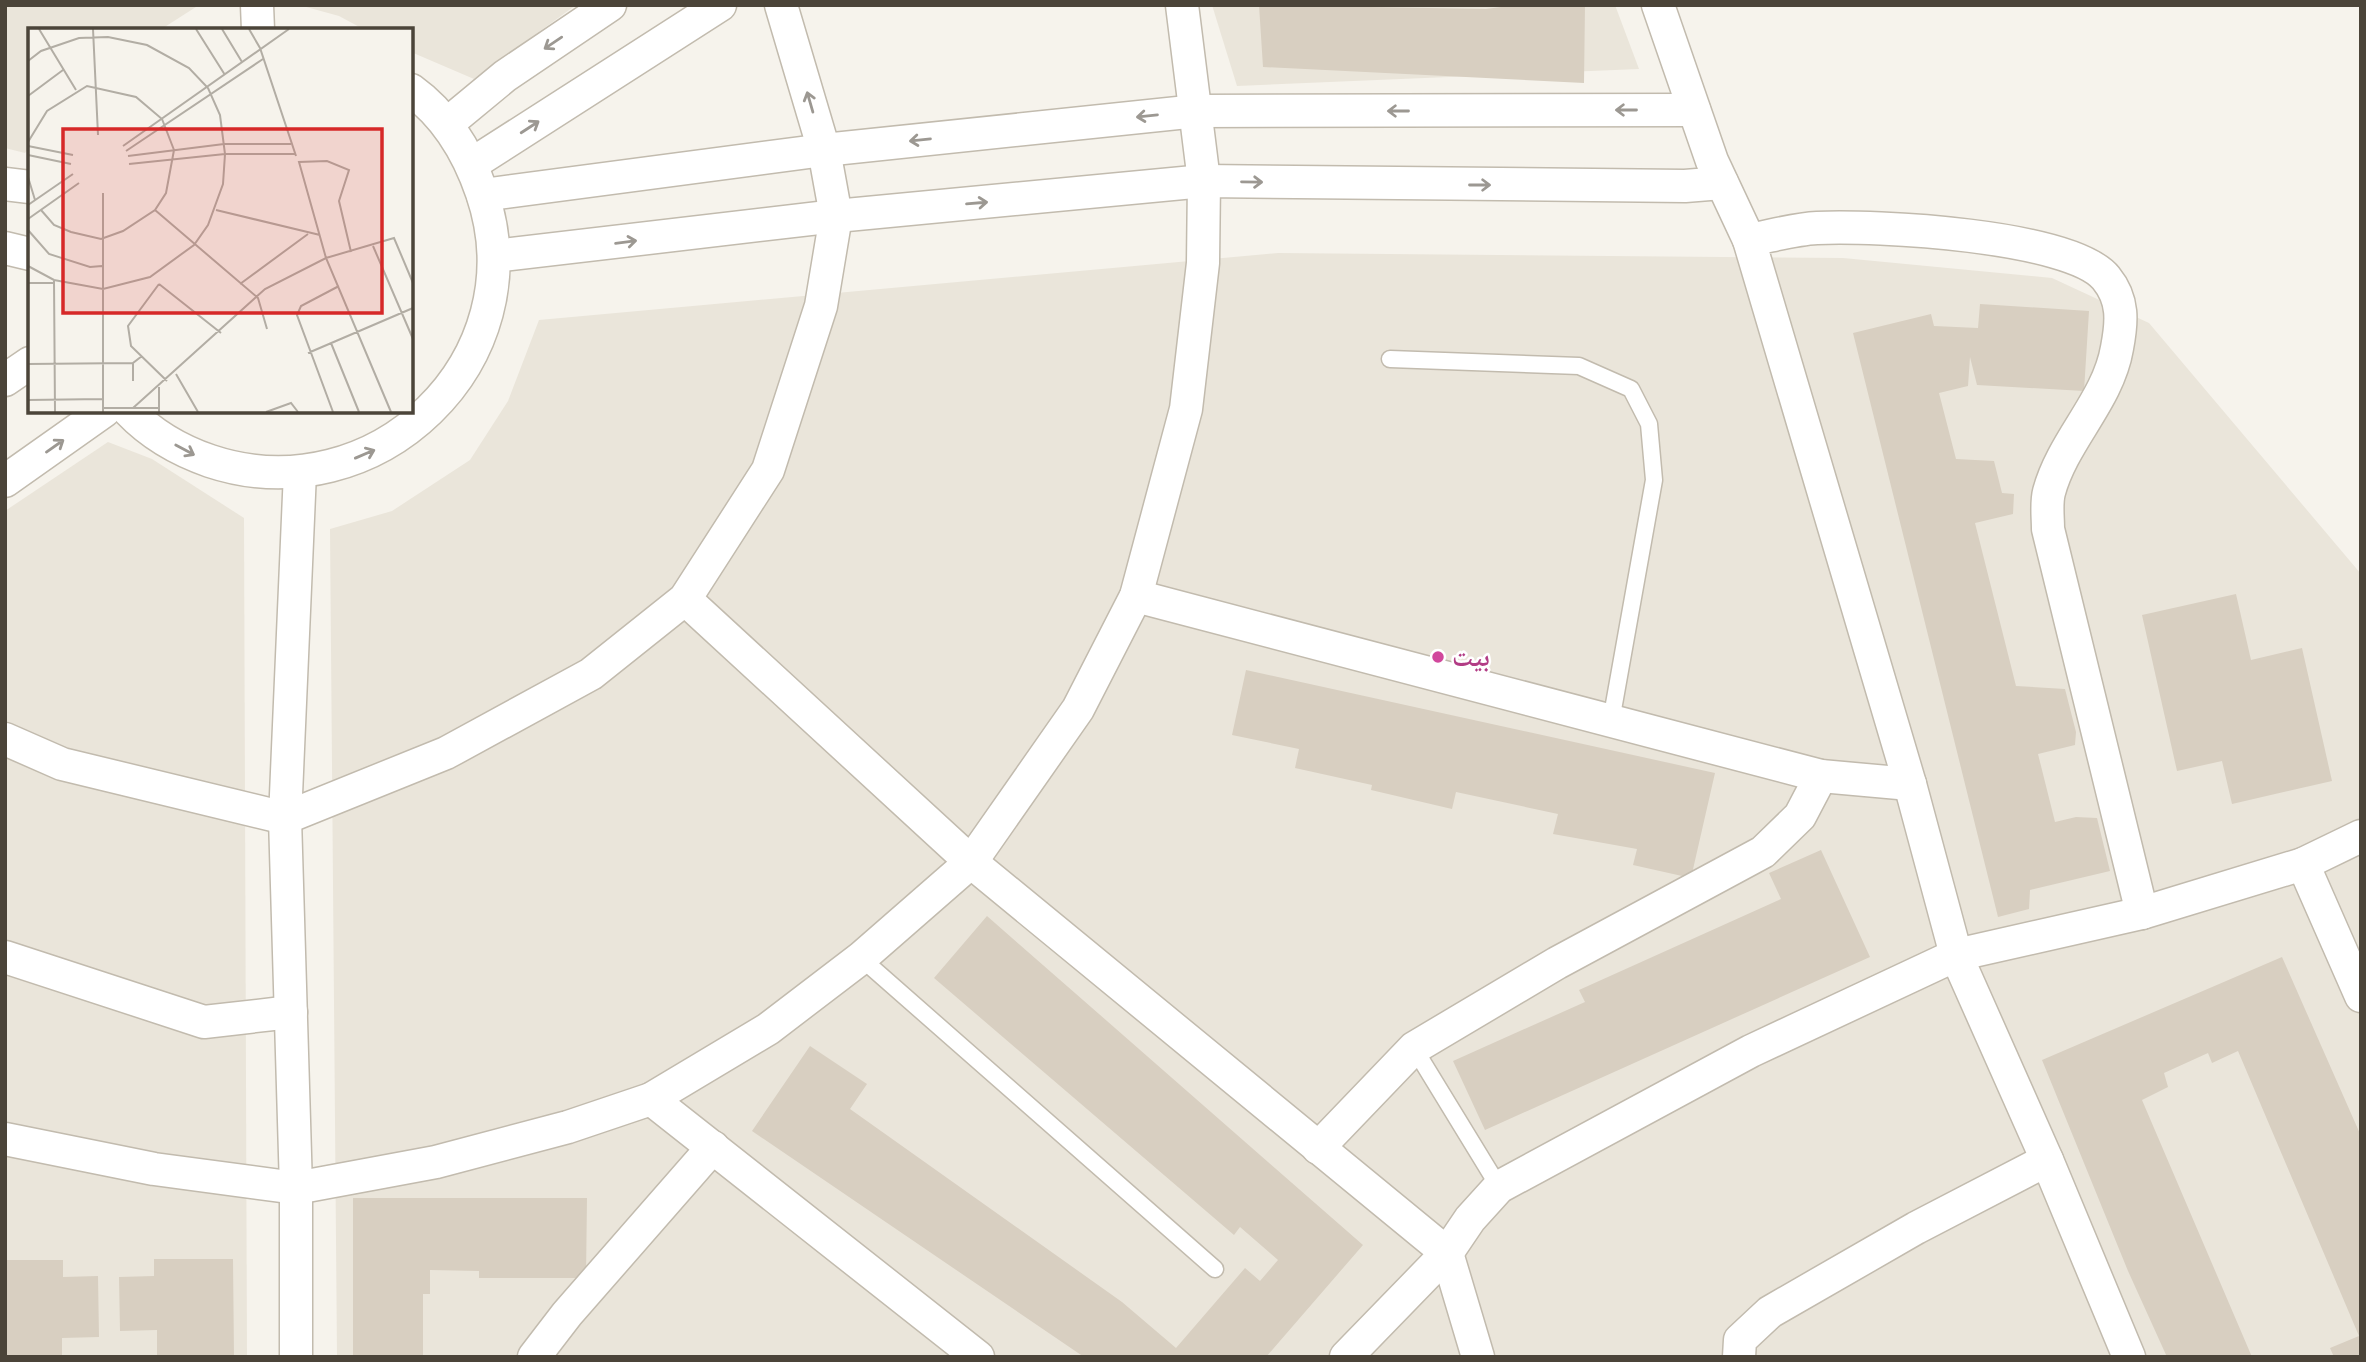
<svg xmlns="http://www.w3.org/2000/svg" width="2366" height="1362" viewBox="0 0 2366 1362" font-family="'Exo 2','Noto Naskh Arabic',sans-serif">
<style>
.residential{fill:#eae5da}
.building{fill:#d8cfc1}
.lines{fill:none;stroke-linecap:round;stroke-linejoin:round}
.service-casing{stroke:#c2bbae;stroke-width:19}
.minor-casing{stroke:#c2bbae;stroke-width:35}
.service{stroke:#fff;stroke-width:16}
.minor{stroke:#fff;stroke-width:32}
.oneway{stroke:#9c9892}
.hotel-dot{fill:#d1479c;stroke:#fff;stroke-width:2.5}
.labels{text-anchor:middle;stroke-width:5;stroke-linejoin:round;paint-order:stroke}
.hotel-label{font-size:26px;font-weight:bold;fill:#b23c85;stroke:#fff;text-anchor:start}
.inset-road{fill:none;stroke:#b2ada4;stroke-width:2}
.view{fill:#d62828;fill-opacity:0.15;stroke:#d62828;stroke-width:3.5}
.inset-edge{fill:none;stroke:#4b4439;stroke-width:3.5}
</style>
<rect width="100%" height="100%" fill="#f6f3ec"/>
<g class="residential">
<path d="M5 5H199L160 30H30V147L25 153 5 148Z"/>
<path d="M299 5H576L474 79 411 52V30H365L339 16Z"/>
<path d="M1212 5H1615L1639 69 1237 86Z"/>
<path d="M1278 253 1843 258 2052 278 2149 323 2361 574V1357H337L330 529 392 511 470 460 508 401 539 320Z"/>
<path d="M108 442 152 459 244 518 247 1357H5V511Z"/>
</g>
<g class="building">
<path d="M1259 5 1486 9 1516 5H1585L1584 83 1263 67Z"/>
<path d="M1980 304 2089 311 2084 391 1977 385 1970 357 1968 386 1939 393 1956 459 1994 461 2002 493 2014 494 2013 514 1975 523 2016 686 2065 689 2076 732 2075 745 2038 754 2055 822 2076 817 2097 818 2110 871 2030 890 2029 909 1998 917 1853 333 1931 314 1934 326 1978 328Z"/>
<path d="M2236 594 2251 660 2302 648 2332 781 2232 804 2222 761 2177 771 2142 615Z"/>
<path d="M1246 670 1715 773 1691 878 1633 865 1637 849 1553 834 1558 814 1456 792 1452 809 1371 790 1372 785 1295 768 1299 749 1232 735Z"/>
<path d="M1821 850 1870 957 1485 1130 1453 1061 1585 1002 1579 990 1781 899 1769 873Z"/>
<path d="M987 916 1363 1245 1266 1357H1084L752 1131 810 1046 867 1084 850 1109 1122 1302 1176 1348 1245 1268 1260 1281 1278 1260 1240 1227 1234 1235 934 978Z"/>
<path d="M2282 957 2361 1136V1357H2334L2330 1348 2359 1336 2238 1051 2212 1063 2208 1053 2164 1073 2168 1087 2142 1100 2252 1357H2167L2128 1271 2042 1060Z"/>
<path d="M353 1198H587L586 1278H479V1271L430 1270V1294H423V1357H353Z"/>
<path d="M154 1259H233L234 1357H157V1330L120 1331 119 1277 154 1276Z"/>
<path d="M5 1260H63V1277L98 1276 99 1337 62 1338V1357H5Z"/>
</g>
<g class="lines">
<g class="service-casing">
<g id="service">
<path d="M1390 359 1579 366 1631 389 1649 424 1654 480 1611 721"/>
<path d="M861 958 1215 1269"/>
<path d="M1414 1048 1499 1187"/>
</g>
</g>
<g class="minor-casing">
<g id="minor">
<path d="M257 5 258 30"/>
<path d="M1658 5 1712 161 1749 240"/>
<path d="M447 124 505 76 610 5"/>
<path d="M472 164 720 5"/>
<path d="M5 184 30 187"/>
<path d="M483 195 824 150 1197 111 1694 110"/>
<path d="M5 248 30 254"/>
<path d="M495 256 836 216 1204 181 1685 186 1722 183"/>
<path d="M5 380 30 363"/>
<path d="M129 411C151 434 181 451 210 461 375 516 539 360 482 193 468 152 447 116 411 90"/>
<path d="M5 481 104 411"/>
<path d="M1136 596 1821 776 1910 784"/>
<path d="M685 599 971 862 1447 1253 1478 1357"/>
<path d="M5 739 62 764 285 818 446 753 591 674 685 599 768 470 821 306 836 216 824 150 781 5"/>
<path d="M2303 864 2361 996"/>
<path d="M5 957 204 1022 291 1012"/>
<path d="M651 1099 978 1357"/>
<path d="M5 1139 154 1169 296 1188 436 1162 568 1127 651 1099 768 1029 861 958 971 862 1078 709 1136 596 1186 409 1203 263 1204 181 1182 5"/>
<path d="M1318 1148 1414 1048 1557 963 1763 852 1800 816 1821 776"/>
<path d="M296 1357V1188L285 818 300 472"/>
<path d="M534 1357 567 1314 713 1147"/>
<path d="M1346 1357 1447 1253 1470 1219 1499 1187 1751 1051 1956 955 2142 913 2303 864 2361 836"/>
<path d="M1739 1357 1740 1340 1770 1312 1916 1228 2047 1160"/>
<path d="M2129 1357 2047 1160 1956 955 1910 784 1749 240C1771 236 1795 229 1817 228 1873 225 2071 235 2106 278 2124 300 2122 322 2117 348 2108 401 2063 440 2049 492 2046 503 2048 517 2048 529L2142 913"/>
</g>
</g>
<use href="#service" class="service"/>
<use href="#minor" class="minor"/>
</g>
<defs><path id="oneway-shaft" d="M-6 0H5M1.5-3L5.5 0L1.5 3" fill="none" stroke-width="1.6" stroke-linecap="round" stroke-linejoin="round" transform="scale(1.75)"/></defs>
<g class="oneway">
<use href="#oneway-shaft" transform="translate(553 43) rotate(146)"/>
<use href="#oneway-shaft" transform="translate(810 102) rotate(-106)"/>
<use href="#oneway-shaft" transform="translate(1626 110) rotate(180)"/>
<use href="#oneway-shaft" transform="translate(1398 111) rotate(180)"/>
<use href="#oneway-shaft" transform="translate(1147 116) rotate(174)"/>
<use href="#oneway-shaft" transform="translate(530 127) rotate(-33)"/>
<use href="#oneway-shaft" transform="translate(920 140) rotate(174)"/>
<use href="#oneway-shaft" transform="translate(1252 182) rotate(1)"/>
<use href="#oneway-shaft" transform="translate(1480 185)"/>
<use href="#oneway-shaft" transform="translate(977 203) rotate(-5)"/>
<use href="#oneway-shaft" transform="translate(626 242) rotate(-7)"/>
<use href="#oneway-shaft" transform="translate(55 446) rotate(-35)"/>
<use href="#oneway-shaft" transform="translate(185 450) rotate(28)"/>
<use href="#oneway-shaft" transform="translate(365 454) rotate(-23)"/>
</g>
<circle class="hotel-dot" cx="1438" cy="657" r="7"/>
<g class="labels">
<g class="hotel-label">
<text x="1452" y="666">بيت</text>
</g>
</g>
<g transform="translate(28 28)">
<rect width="385" height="385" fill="#f6f3ec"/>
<path class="inset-road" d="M11 1 48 62M65 1 70 107M168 1 197 47M194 1 214 34M221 1 232 20 268 128M0 33 13 23 51 10 80 9 119 17 161 40 180 60 192 87 197 126 195 156 180 197 166 217 122 249 75 261 26 252 0 238M0 68 35 42M0 114 19 83 59 58 108 69 134 91 146 122 138 165 127 182 95 203 73 211 43 204 26 197 13 182M0 118 45 127M95 118 261 1M98 123 235 31M0 127 43 136M100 128 196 116H263M101 136 197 126H267M0 149 7 172M0 177 45 146M127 182 230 270 239 301M188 182 292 207M0 191 51 155M0 202 21 226 62 239 74 238M345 218 385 311M323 224 311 173 321 142 299 133 271 134 298 230 363 384M26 252 27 384M0 255H26M131 256 100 298 103 318 139 353M131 256 193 305M212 256 280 206M303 315 331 384M280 325 385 280M0 336 105 335M148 346 170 384M105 353V335L114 328M0 372 75 371M75 380H131M105 380 237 261 298 230 366 210 385 255M75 384V165M131 384V359M238 384 263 375 270 384M305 384 269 287 273 278 311 258"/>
<path class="view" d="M35 101H354V285H35Z"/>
<rect width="385" height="385" class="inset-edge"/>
</g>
<rect width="2366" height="1362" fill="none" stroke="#4b4439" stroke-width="14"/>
</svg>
